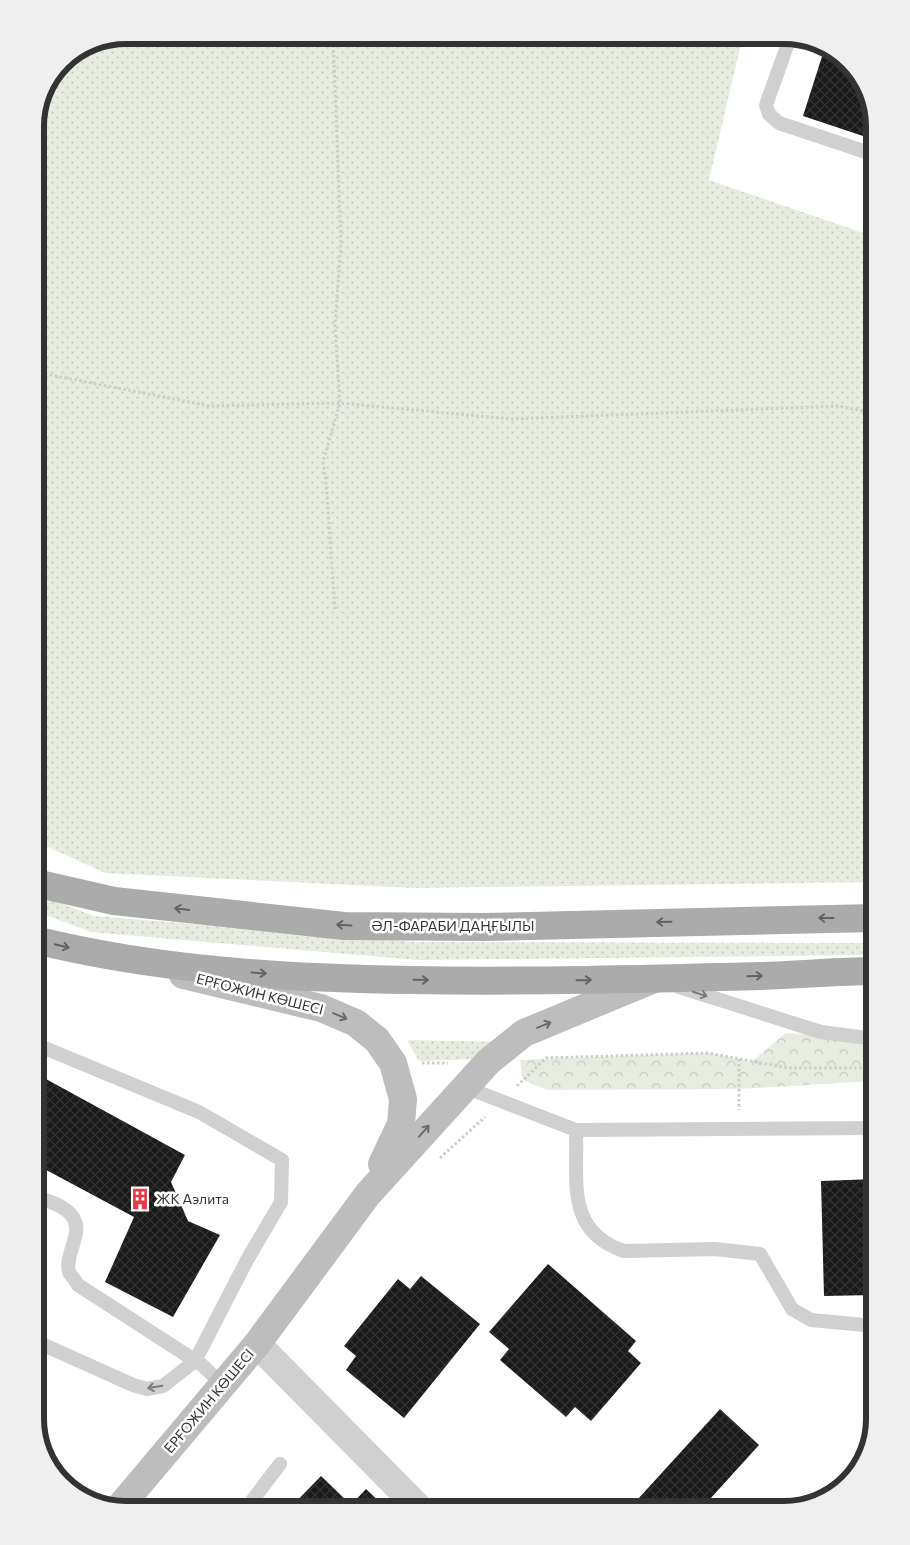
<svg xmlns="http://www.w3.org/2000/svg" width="910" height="1545" viewBox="0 0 910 1545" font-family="Commissioner,sans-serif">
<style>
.grass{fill:url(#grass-dots)}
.forest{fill:url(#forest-crowns)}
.building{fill:url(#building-cross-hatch)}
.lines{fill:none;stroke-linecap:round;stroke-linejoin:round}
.path{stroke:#cdcdcd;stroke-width:3;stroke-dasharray:2.5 2.5;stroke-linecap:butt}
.lane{stroke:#d0d0d0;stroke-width:14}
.street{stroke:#d0d0d0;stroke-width:28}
.secondary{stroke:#bdbdbd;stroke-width:28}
.primary{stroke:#ababab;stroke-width:28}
.oneway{stroke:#636363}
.oneway2{stroke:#7a7a7a}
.oneway3{stroke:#6a6a6a}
.labels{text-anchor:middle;stroke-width:5;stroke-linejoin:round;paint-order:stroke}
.street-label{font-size:14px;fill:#333;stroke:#fff}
.poi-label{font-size:14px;fill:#333;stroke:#fff;text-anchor:start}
.rim{fill:none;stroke:#333;stroke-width:6}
</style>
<defs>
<pattern id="grass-dots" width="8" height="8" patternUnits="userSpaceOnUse" patternTransform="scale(1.25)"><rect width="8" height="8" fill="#e6ecdf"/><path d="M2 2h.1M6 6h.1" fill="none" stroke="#c6cbc0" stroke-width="1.8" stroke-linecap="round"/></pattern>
<pattern id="forest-crowns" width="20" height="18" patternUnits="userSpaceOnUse" patternTransform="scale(1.25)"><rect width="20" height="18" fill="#e6ecdf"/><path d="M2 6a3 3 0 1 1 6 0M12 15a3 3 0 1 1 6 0" fill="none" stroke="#c6cbc0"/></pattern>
<pattern id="building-cross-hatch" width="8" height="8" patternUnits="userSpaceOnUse" patternTransform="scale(1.25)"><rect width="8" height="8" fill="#1a1a1a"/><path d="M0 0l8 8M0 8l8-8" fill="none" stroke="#333"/></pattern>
</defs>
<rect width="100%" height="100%" fill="#fff"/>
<g class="grass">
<path d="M126 35H743L709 180 875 237V882L414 888 105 873 35 841V120L62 61 91 42Z"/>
<path d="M35 893 94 916 415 942 875 943V955L418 960 91 932 35 911Z"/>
<path d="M407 1040 505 1042 476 1059 419 1061Z"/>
</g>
<path class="forest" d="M786 1033 875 1039 873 1081 739 1089 547 1090 523 1080 520 1060 708 1053 751 1062Z"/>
<g class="building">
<path d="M825 47 835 50 866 86 875 126V140L803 116Z"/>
<path d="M35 1073 185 1155 171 1182 188 1221 220 1235 173 1317 105 1282 134 1217 35 1164Z"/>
<path d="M875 1179V1295L824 1296 821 1181Z"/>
<path d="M548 1264 636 1341 628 1351 641 1363 591 1421 575 1407 566 1417 500 1360 509 1349 489 1332Z"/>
<path d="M421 1276 480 1324 404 1418 346 1370 356 1356 344 1346 398 1279 410 1289Z"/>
<path d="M720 1409 759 1445 700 1510H628Z"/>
<path d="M321 1476 351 1505 366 1489 388 1510H288Z"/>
</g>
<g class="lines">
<g class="path">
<path d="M333 35 341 243 335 326 340 403 323 462 326 481 335 610"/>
<path d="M35 372 210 406 340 403 511 419 838 406 875 413"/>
<path d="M739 1059V1110"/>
<path d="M422 1063H448"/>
<path d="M517 1086 546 1058 708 1053 788 1068H875"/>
<path d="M440 1158 485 1117"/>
</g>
<g class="lane">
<path d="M791 35 766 105 769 114 779 123 875 155"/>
<path d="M676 986 821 1032 875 1039"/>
<path d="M465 1087 576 1130 875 1128"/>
<path d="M576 1130C578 1181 565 1231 624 1251L715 1249 760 1254 792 1309 811 1320 875 1326"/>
<path d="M35 1196C47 1201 64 1205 72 1216 85 1232 64 1254 69 1272 71 1276 76 1281 78 1285L202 1365 222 1384"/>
<path d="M35 1341 133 1385 147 1389 163 1386 195 1361 247 1260 281 1202 282 1160 199 1112 35 1044"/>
<path d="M245 1510 280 1464"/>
</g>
<path class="street" d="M257 1344 421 1510"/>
<g class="secondary">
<path d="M183 975 321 1008 356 1023 377 1040 393 1063 403 1099 401 1124 382 1164"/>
<path d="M118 1509 257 1344 368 1194 488 1062 524 1033 654 979"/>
</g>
<g class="primary">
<path d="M35 883 114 901 344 926 483 927 875 918"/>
<path d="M35 940C157 970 284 978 409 980 526 982 644 979 761 976 799 975 837 971 875 971"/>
</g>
</g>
<defs><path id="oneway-shaft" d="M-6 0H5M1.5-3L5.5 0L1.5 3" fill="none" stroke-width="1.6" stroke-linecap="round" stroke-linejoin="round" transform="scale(1.25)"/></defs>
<g class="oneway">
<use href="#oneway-shaft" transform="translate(182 909) rotate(-173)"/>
<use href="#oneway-shaft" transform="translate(826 918) rotate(180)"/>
<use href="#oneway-shaft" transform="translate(664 922) rotate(179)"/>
<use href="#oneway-shaft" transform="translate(344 925) rotate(-177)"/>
<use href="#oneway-shaft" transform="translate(62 946) rotate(14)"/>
<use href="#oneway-shaft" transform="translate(259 973) rotate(4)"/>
<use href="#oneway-shaft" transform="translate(755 976) rotate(-2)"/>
<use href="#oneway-shaft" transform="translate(421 980) rotate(1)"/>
<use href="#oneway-shaft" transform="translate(584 980) rotate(-1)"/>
</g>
<g class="oneway2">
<use href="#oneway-shaft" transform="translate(700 994) rotate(18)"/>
<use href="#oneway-shaft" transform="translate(155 1387) rotate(170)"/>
</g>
<g class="oneway3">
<use href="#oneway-shaft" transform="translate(340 1016) rotate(23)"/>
<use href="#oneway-shaft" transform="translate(544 1025) rotate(-22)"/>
<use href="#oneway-shaft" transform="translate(424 1131) rotate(-49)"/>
</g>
<defs>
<g id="building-bare" transform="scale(1.725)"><path d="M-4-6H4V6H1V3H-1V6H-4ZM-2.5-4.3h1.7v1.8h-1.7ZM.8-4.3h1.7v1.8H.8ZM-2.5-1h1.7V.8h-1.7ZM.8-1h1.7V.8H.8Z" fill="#e63946" stroke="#fff" stroke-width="2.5" paint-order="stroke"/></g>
</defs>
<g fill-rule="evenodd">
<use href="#building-bare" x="140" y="1199"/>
</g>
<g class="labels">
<g class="street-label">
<text x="453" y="931">ӘЛ-ФАРАБИ ДАҢҒЫЛЫ</text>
<text transform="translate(260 994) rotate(14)" y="5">ЕРҒОЖИН КӨШЕСІ</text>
<text transform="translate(209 1401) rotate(-50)" y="5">ЕРҒОЖИН КӨШЕСІ</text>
</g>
<g class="poi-label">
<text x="156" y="1204">ЖК Аэлита</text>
</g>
</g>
<path d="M0 0H910V1545H0ZM126 44H784A82 82 0 0 1 866 126V1419A82 82 0 0 1 784 1501H126A82 82 0 0 1 44 1419V126A82 82 0 0 1 126 44Z" fill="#efefef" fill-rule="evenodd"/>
<path class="rim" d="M126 44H784A82 82 0 0 1 866 126V1419A82 82 0 0 1 784 1501H126A82 82 0 0 1 44 1419V126A82 82 0 0 1 126 44Z"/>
</svg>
